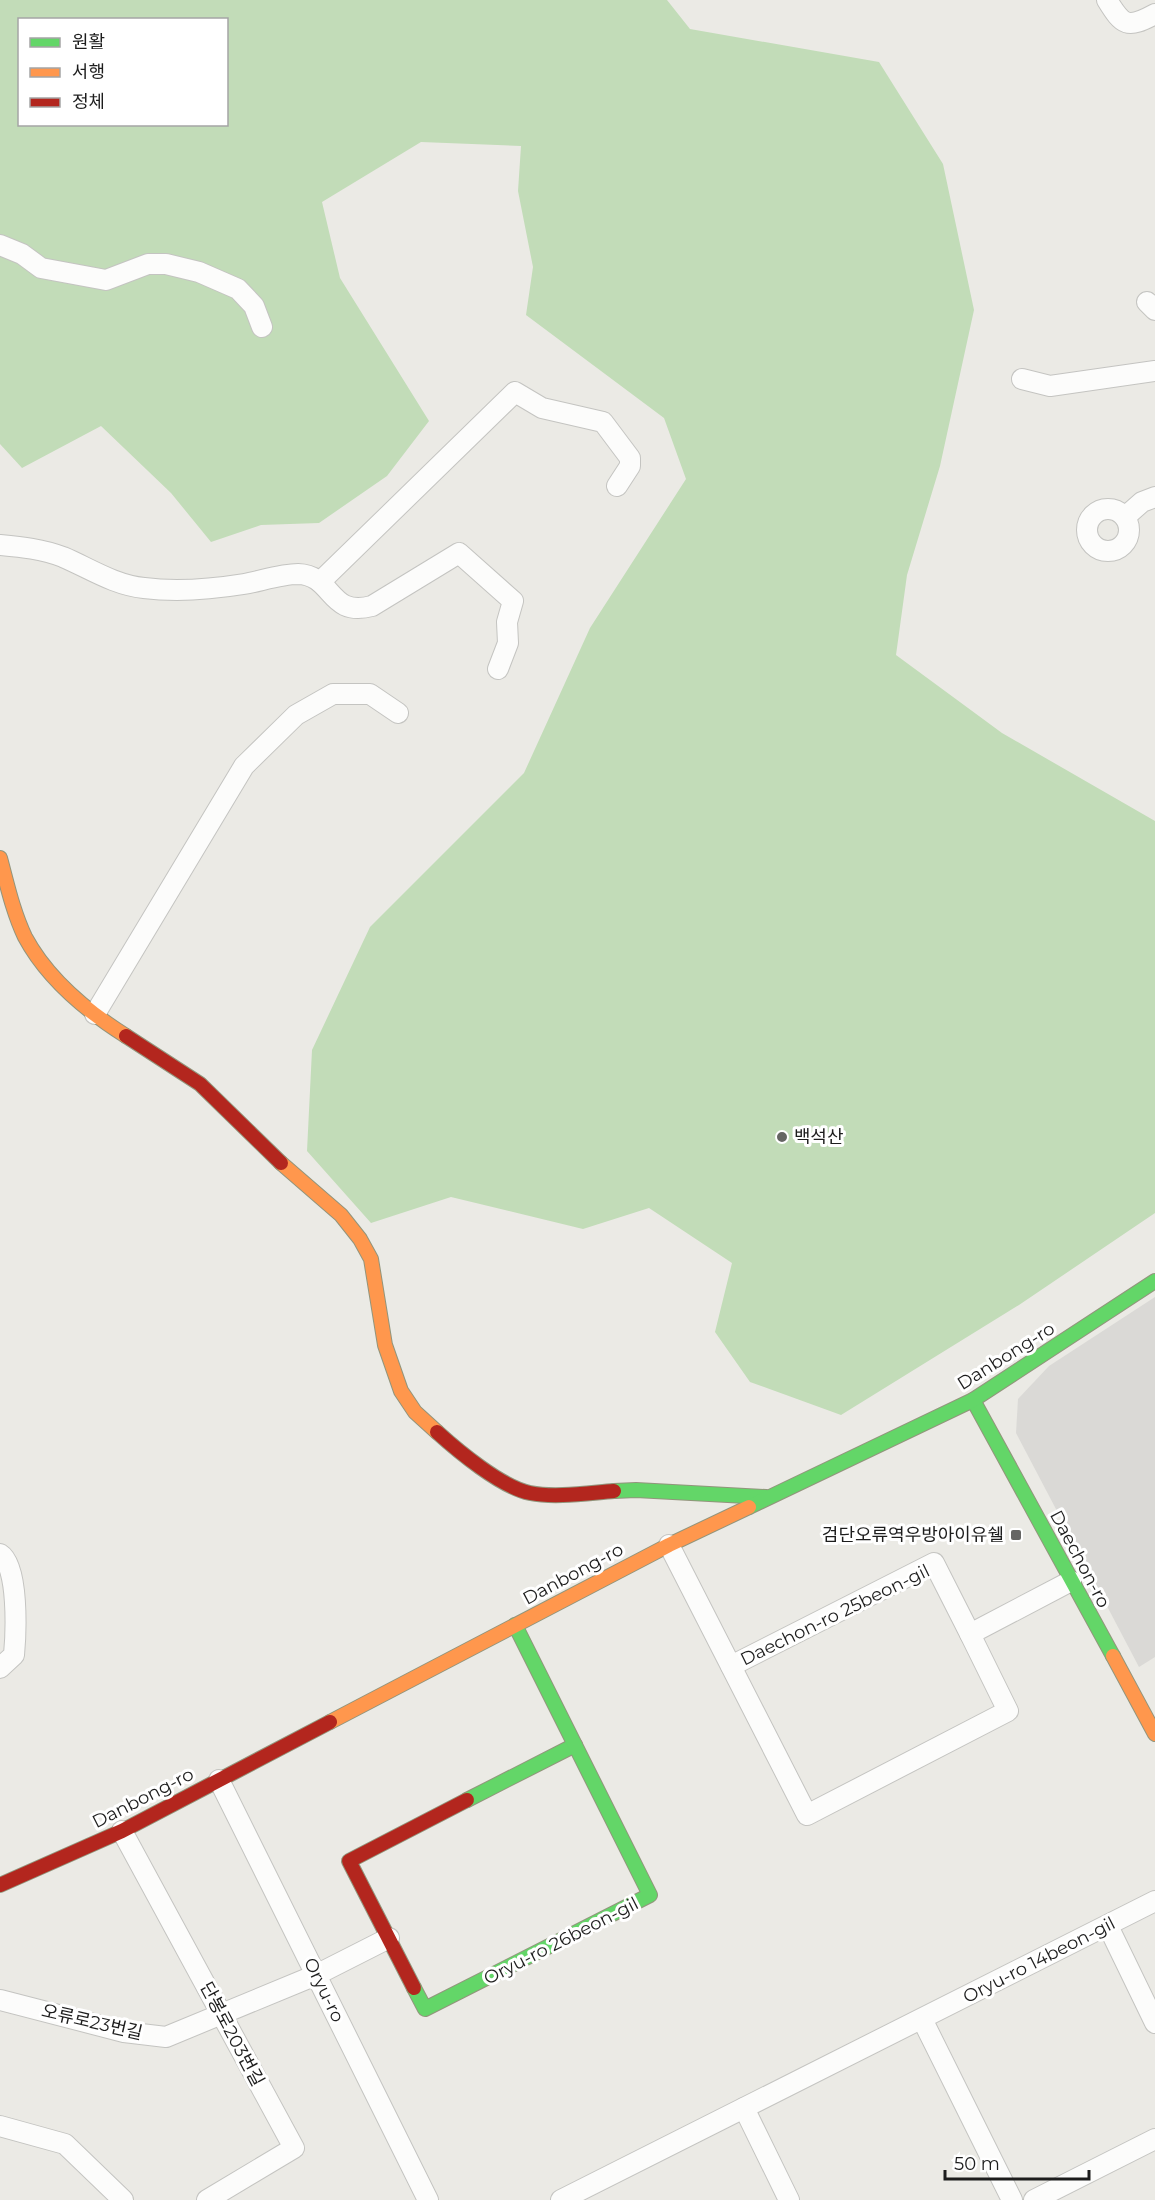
<svg xmlns="http://www.w3.org/2000/svg" width="1155" height="2200" viewBox="0 0 1155 2200" font-family="Montserrat,'Noto Sans KR',sans-serif">
<style>
.residential{fill:#dad9d6}
.forest{fill:#c2dcb8;fill-rule:evenodd}
.lines{fill:none;stroke-linecap:round;stroke-linejoin:round}
.street-casing{stroke:#c4c4c1;stroke-width:22}
.fast-casing{stroke:#92957c;stroke-width:16}
.slow-casing{stroke:#92957c;stroke-width:16}
.jam-casing{stroke:#92957c;stroke-width:16}
.street{stroke:#fcfcfb;stroke-width:20}
.fast{stroke:#63d668;stroke-width:14}
.slow{stroke:#ff974d;stroke-width:14}
.jam{stroke:#b3261e;stroke-width:14}
.poi-dot{fill:#656563;stroke:#fff;stroke-width:2}
.labels{text-anchor:middle;stroke-width:6;stroke-linejoin:round;paint-order:stroke}
.poi-label{font-size:18px;fill:#1d1d1d;stroke:#fff;text-anchor:start}
.street-label{font-size:18px;fill:#1d1d1d;stroke:#fff}
</style>
<rect width="100%" height="100%" fill="#ebeae5"/>
<path class="residential" d="M1155 1297V1657L1139 1667 1016 1433 1018 1399 1049 1366Z"/>
<path class="forest" d="M0 0H667L690 29 879 62 943 164 974 310 940 466 907 575 896 655 1002 733 1155 821V1213L1019 1305 841 1415 750 1382 715 1332 732 1263 649 1208 583 1229 451 1197 371 1223 307 1151 312 1050 370 927 524 773 590 628 686 479 664 418 526 315 533 267 518 191 521 146 421 142 322 202 340 278 429 421 387 476 319 523 261 525 211 542 171 493 101 426 22 468 0 444ZM20 20H226V124H20Z"/>
<g class="lines">
<g class="street-casing">
<g id="street">
<path d="M1107 0C1123 26 1127 29 1155 14"/>
<path d="M0 245 22 254 41 268 106 280 148 264H166L199 272 238 289 254 306 262 327"/>
<path d="M1147 302 1155 310"/>
<path d="M1022 379 1050 386 1155 371"/>
<circle cx="1108" cy="530" r="21"/>
<path d="M1125 517 1142 502 1155 497"/>
<path d="M0 545C22 547 42 549 63 557 89 568 114 585 144 588 176 592 213 589 244 584 261 581 281 574 298 574 334 575 328 618 372 606L459 553 513 601 507 622 508 643 498 669"/>
<path d="M320 582 515 392 542 408 603 422 630 458V466L617 486"/>
<path d="M95 1014 244 766 296 715 333 694H370L398 713"/>
<path d="M669 1545 807 1815 1008 1711 970 1634 1071 1581"/>
<path d="M0 1554C19 1566 16 1634 14 1655L0 1668"/>
<path d="M731 1666 934 1563 970 1634"/>
<path d="M219 1780 428 2200"/>
<path d="M122 1831 294 2148 207 2200"/>
<path d="M1108 1926 1155 2023"/>
<path d="M0 2000 124 2032 166 2037 316 1975 389 1938"/>
<path d="M922 2019 1012 2200"/>
<path d="M744 2108 789 2200"/>
<path d="M0 2126 65 2144 123 2200"/>
<path d="M561 2200 1155 1901"/>
<path d="M1034 2200 1155 2139"/>
</g>
</g>
<g class="fast-casing">
<g id="fast">
<path d="M973 1400 1113 1656"/>
<path d="M614 1491 636 1490 766 1497"/>
<path d="M749 1507 973 1400 1155 1281"/>
<path d="M467 1800 575 1745"/>
<path d="M414 1988 425 2009 650 1895 515 1625"/>
</g>
</g>
<g class="slow-casing">
<g id="slow">
<path d="M0 858C7 884 13 912 25 937 47 978 88 1012 126 1036"/>
<path d="M281 1163 341 1215 360 1239 371 1259 385 1345 401 1391 415 1412 437 1432"/>
<path d="M1113 1656 1155 1734"/>
<path d="M330 1722 669 1545 749 1507"/>
</g>
</g>
<g class="jam-casing">
<g id="jam">
<path d="M126 1036 200 1084 281 1163"/>
<path d="M437 1432C458 1451 501 1487 530 1493 555 1498 588 1493 614 1491"/>
<path d="M0 1885 122 1831 330 1722"/>
<path d="M414 1988 349 1861 467 1800"/>
</g>
</g>
<use href="#street" class="street"/>
<use href="#fast" class="fast"/>
<use href="#slow" class="slow"/>
<use href="#jam" class="jam"/>
</g>
<g class="poi-dot">
<circle cx="782" cy="1137" r="6"/>
<rect x="1010" y="1529" width="12" height="12" rx="3"/>
</g>
<g class="labels">
<g class="poi-label">
<text x="794" y="1143">백석산</text>
<text x="1004" y="1541" text-anchor="end">검단오류역우방아이유쉘</text>
</g>
<g class="street-label">
<text transform="translate(1006 1356) rotate(-32)" y="6">Danbong-ro</text>
<text transform="translate(1080 1559) rotate(62)" y="6">Daechon-ro</text>
<text transform="translate(573 1574) rotate(-28)" y="6">Danbong-ro</text>
<text transform="translate(835 1615) rotate(-26)" y="6">Daechon-ro 25beon-gil</text>
<text transform="translate(143 1798) rotate(-27)" y="6">Danbong-ro</text>
<text transform="translate(561 1941) rotate(-27)" y="6">Oryu-ro 26beon-gil</text>
<text transform="translate(1039 1960) rotate(-27)" y="6">Oryu-ro 14beon-gil</text>
<text transform="translate(324 1990) rotate(64)" y="6">Oryu-ro</text>
<text transform="translate(92 2022) rotate(13)" y="6">오류로23번길</text>
<text transform="translate(232 2034) rotate(62)" y="6">단봉로203번길</text>
</g>
</g>
<rect x="18" y="18" width="210" height="108" fill="#ffffff" stroke="#a5a5a5" stroke-width="1.5"/>
<rect x="30" y="38" width="30" height="9" fill="#63d668" stroke="#a5a5a5" stroke-width="1.5"/>
<text x="72" y="48" font-size="18" fill="#1d1d1d">원활</text>
<rect x="30" y="68" width="30" height="9" fill="#ff974d" stroke="#a5a5a5" stroke-width="1.5"/>
<text x="72" y="78" font-size="18" fill="#1d1d1d">서행</text>
<rect x="30" y="98" width="30" height="9" fill="#b3261e" stroke="#a5a5a5" stroke-width="1.5"/>
<text x="72" y="108" font-size="18" fill="#1d1d1d">정체</text>
<path d="M945 2170v9h144v-9" fill="none" stroke="#1d1d1d" stroke-width="3"/>
<text x="954" y="2170" font-size="18" fill="#1d1d1d" stroke="#ffffff" stroke-width="4.5" paint-order="stroke">50 m</text>
</svg>
